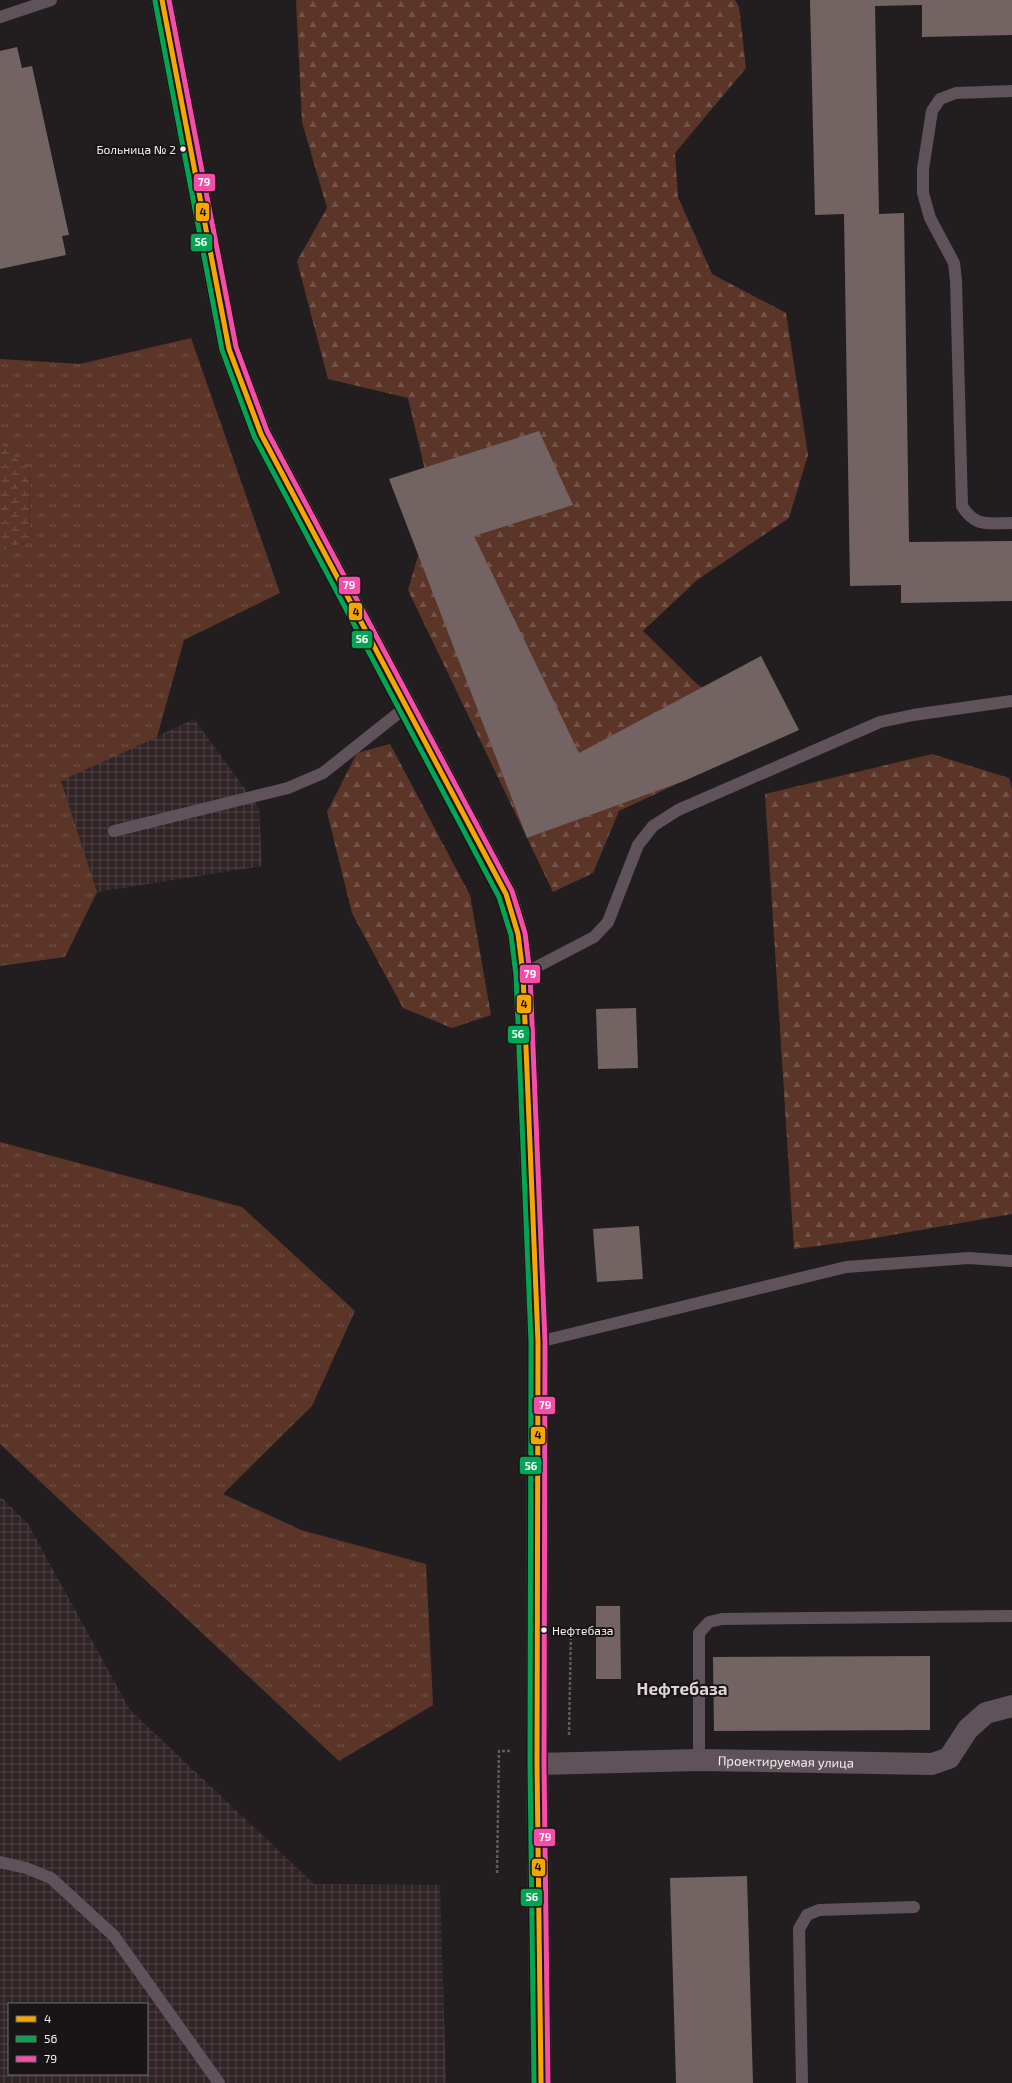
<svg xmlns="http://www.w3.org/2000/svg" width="1012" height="2083" viewBox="0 0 1012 2083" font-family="'Exo 2',sans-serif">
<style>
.industrial{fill:url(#industrial-grid);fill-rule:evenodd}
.grass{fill:url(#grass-tufts)}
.forest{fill:url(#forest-firs)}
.wetland{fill:url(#wetland-marsh)}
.building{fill:#746363}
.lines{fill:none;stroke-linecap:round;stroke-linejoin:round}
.path{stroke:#635a5e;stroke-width:2.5;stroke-dasharray:3 2;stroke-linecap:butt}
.service{stroke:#60525a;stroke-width:12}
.minor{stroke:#60525a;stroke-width:22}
.tertiary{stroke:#60525a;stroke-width:22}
.bus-1-casing{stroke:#191415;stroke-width:8}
.bus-2-casing{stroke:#191415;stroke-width:8}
.bus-3-casing{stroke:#191415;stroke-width:8}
.bus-1{stroke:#f7a600;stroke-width:5}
.bus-2{stroke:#00a651;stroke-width:5}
.bus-3{stroke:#f54da8;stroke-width:5}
.bus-dot{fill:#f5f0f1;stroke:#191415;stroke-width:1.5}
.labels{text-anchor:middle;stroke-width:4;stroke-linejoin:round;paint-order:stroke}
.bus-label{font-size:12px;fill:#f5f0f1;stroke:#191415;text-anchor:end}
.street-label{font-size:13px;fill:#f5f0f1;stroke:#191415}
.district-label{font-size:17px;font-weight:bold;fill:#ddd4d6;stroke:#191415}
.line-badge{stroke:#191415;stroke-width:1.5}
.badge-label{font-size:11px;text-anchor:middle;font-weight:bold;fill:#fff}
.pale-badge-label{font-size:11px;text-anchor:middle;font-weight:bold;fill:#111}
</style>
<defs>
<pattern id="industrial-grid" width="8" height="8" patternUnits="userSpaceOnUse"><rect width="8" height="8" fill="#302426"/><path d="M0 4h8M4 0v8" fill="none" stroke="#4f4446"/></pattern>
<pattern id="grass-tufts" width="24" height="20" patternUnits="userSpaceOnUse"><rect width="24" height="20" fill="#5c3529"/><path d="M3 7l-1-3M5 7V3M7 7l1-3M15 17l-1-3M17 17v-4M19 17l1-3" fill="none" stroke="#745348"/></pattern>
<pattern id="forest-firs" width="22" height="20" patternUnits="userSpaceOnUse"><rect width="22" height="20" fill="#5c3529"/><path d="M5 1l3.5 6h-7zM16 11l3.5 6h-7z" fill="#745348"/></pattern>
<pattern id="wetland-marsh" width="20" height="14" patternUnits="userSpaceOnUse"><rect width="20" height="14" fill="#5c3529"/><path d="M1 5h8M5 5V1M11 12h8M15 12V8" fill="none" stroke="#745348"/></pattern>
</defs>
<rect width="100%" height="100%" fill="#221e1f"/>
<g class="industrial">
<path d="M194 719 259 808 262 866 97 892 61 781Z"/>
<path d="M0 1496 28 1524 130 1710 314 1884 440 1885 446 2083H0ZM9 2004H147V2074H9Z"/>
</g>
<g class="grass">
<path d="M191 338 280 593 184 640 157 737 61 781 97 892 65 957 0 966V552L29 541 30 470 0 444V359L80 364Z"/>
<path d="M0 1142 242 1207 355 1311 312 1406 223 1494 301 1530 426 1564 433 1705 339 1761 0 1444Z"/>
</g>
<g class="forest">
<path d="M296 0H735L739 7 746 68 675 153 678 197 712 274 786 313 808 455 789 518 697 580 643 631 697 684 748 715 726 761 619 811 593 873 553 892 408 590 433 504 408 398 328 379 297 261 327 208 302 122Z"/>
<path d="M390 744 470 895 491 1015 452 1028 403 1008 352 913 327 812 357 753Z"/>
<path d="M932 754 1009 778 1012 789V1214L869 1239 794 1249 765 794Z"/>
</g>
<path class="wetland" d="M0 444 30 470 29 541 0 552Z"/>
<g class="building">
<path d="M810 0H1012V35L922 37V5L875 6 879 214 904 213 909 542 1012 541V601L901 603V585L850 586 844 214 815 215Z"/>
<path d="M17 47 22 68 32 66 69 235 62 236 66 255 0 269V51Z"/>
<path d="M539 431 573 505 474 536 579 753 761 656 799 730 684 781 527 838 389 479Z"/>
<path d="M636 1008 638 1068 598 1069 596 1009Z"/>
<path d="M639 1226 643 1279 597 1282 593 1229Z"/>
<path d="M596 1606H620L621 1679H596Z"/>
<path d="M930 1656V1730L714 1731 713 1657Z"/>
<path d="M747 1876 753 2083H676L670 1878Z"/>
</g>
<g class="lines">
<g class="path">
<path d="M569 1735 571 1630"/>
<path d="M497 1873 499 1751H510"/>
</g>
<g class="service">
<path d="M0 17 51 0"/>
<path d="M1012 91 956 93 940 99 932 111 923 169V193L930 218 954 263 956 281 962 506C976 528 988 523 1012 523"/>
<path d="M114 831 288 788 323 773 406 707"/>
<path d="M523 974 594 937 608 922 638 845 653 826 678 810 880 722 913 715 1012 701"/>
<path d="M538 1342 846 1267 969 1258 1012 1261"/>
<path d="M699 1760V1633L709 1622 722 1619 1012 1616"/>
<path d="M0 1862 26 1868 51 1878 114 1936 219 2083"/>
<path d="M802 2083 799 1929 807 1915 819 1910 914 1907"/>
</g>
<path class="minor" id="s1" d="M537 1764 699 1760 932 1764 949 1758 968 1729 986 1713 1012 1706"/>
<path class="tertiary" d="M162 0 229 349 261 434 506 894 518 934 523 974 538 1342 537 1764 541 2083"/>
<g class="bus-1-casing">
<path id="bus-1" d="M162 0 229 349 261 434 506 894 518 934 523 974 538 1342 537 1764 541 2083"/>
</g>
<g class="bus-2-casing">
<path id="bus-2" d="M155 1 222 350 254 436 499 897 511 935 516 975 531 1342 530 1764 534 2083"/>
</g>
<g class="bus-3-casing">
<path id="bus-3" d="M169 0 236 347 267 431 512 891 525 933 530 974 545 1342 544 1764 548 2083"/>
</g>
<use href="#bus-1" class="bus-1"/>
<use href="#bus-2" class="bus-2"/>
<use href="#bus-3" class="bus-3"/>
</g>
<g class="bus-dot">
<circle cx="183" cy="149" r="3.5"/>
<circle cx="544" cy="1630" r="3.5"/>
</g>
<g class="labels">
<g class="bus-label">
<text x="176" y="154">Больница № 2</text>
<text x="552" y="1635" text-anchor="start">Нефтебаза</text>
</g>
<g class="street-label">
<text dy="5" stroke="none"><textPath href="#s1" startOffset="249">Проектируемая улица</textPath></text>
</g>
<g class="district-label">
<text x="682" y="1695">Нефтебаза</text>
</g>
</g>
<g class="line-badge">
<rect x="193" y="173" width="23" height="19" rx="4" fill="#f54da8"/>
<rect x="195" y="202" width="15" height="20" rx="4" fill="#f7a600"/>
<rect x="190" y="233" width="23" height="19" rx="4" fill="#00a651"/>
<rect x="338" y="576" width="23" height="19" rx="4" fill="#f54da8"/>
<rect x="348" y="602" width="15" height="19" rx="4" fill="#f7a600"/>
<rect x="351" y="630" width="22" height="19" rx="4" fill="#00a651"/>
<rect x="519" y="964" width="22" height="20" rx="4" fill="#f54da8"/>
<rect x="516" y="994" width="16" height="20" rx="4" fill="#f7a600"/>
<rect x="507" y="1025" width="23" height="19" rx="4" fill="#00a651"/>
<rect x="533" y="1396" width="23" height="19" rx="4" fill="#f54da8"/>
<rect x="530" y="1426" width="16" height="19" rx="4" fill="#f7a600"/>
<rect x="519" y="1456" width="23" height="19" rx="4" fill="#00a651"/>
<rect x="533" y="1828" width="23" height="19" rx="4" fill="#f54da8"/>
<rect x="531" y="1858" width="15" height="19" rx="4" fill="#f7a600"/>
<rect x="520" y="1888" width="23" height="19" rx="4" fill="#00a651"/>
</g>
<g class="badge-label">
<text x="204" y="186">79</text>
<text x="201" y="246">56</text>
<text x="349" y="589">79</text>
<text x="362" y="643">56</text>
<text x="530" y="978">79</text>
<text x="518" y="1038">56</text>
<text x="545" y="1409">79</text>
<text x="531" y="1470">56</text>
<text x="545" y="1841">79</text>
<text x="532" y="1901">56</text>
</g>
<g class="pale-badge-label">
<text x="203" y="216">4</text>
<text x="356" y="616">4</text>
<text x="524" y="1008">4</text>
<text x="538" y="1439">4</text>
<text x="538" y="1871">4</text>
</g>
<rect x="8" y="2003" width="140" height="72" fill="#191415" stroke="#716c6d"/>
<rect x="16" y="2016" width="20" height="6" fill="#f7a600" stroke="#716c6d"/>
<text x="44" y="2023" font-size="12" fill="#f5f0f1">4</text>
<rect x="16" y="2036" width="20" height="6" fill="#00a651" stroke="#716c6d"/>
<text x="44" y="2043" font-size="12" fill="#f5f0f1">56</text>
<rect x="16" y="2056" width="20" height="6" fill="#f54da8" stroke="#716c6d"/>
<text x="44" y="2063" font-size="12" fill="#f5f0f1">79</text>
</svg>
